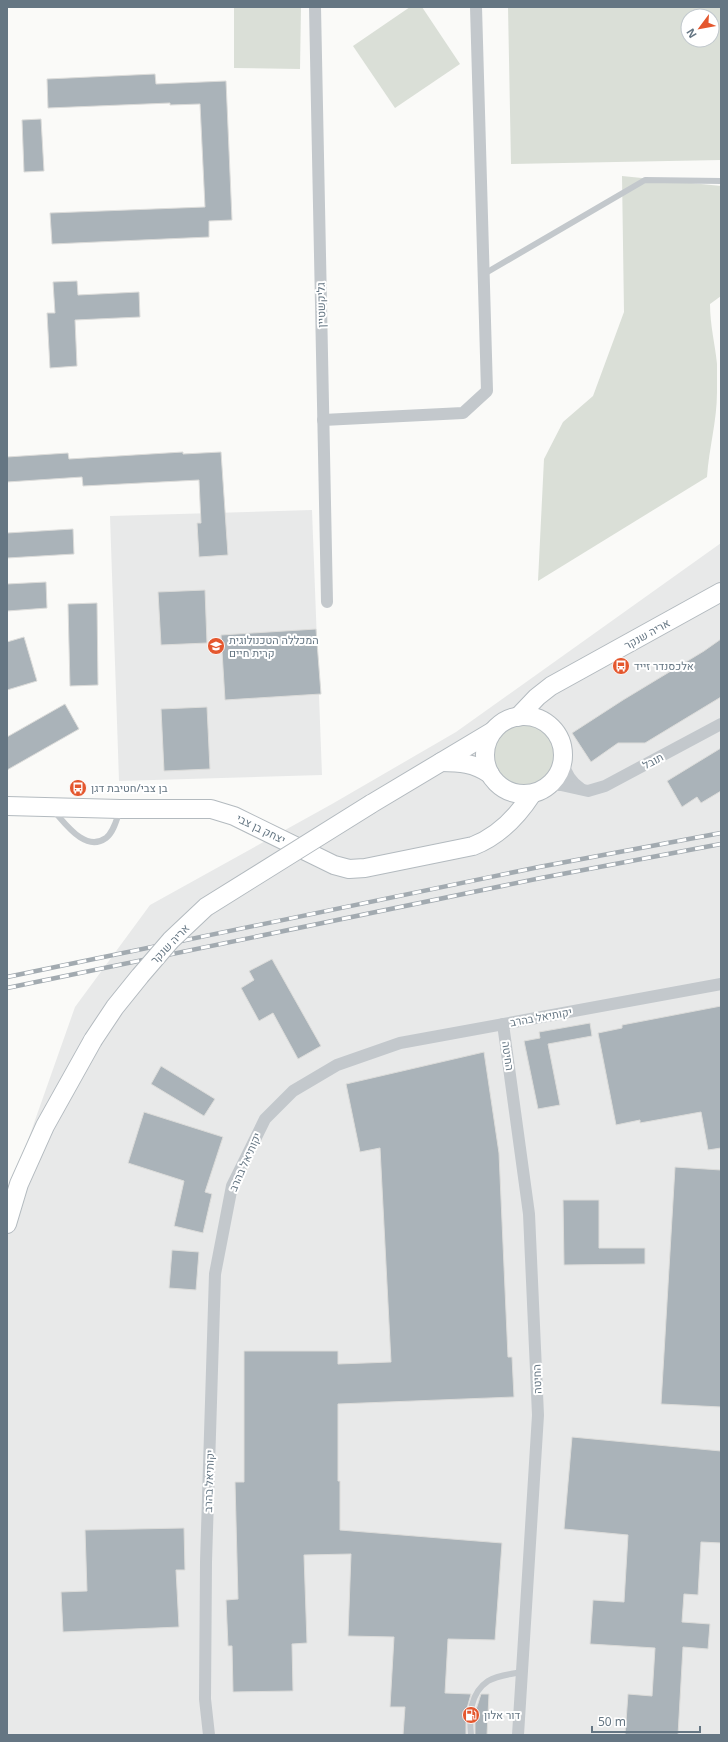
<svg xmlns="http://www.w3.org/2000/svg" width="728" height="1742" viewBox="0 0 728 1742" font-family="'Noto Sans',Heebo,sans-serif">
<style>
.built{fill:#e8e9e9}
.green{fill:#dadfd7;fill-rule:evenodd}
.building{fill:#aab3b9;stroke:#dcdcda}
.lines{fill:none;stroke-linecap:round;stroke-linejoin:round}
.secondary-casing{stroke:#b3babf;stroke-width:20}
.lane{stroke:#c3c8cc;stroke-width:6}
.street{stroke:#c3c8cc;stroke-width:12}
.secondary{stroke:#fff;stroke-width:18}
.rail-casing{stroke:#a2aab0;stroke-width:4.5}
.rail{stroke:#fff;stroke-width:3;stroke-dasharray:9;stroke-linecap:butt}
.secondary-bridge-casing{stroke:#b3babf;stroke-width:20;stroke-linecap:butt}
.secondary-bridge{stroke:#fff;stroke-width:18}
.labels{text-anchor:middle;stroke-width:4;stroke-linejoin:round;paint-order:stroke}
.street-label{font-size:11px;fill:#657683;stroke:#fff}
.poi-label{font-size:11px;fill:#657683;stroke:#fff;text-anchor:start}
</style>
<rect width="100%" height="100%" fill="#fafaf8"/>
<g class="built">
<path d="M312 510 322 775 119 781 110 516Z"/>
<path d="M721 543V1735H7V1220L10 1191 75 1007 150 905 332 804 456 732Z"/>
</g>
<g class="green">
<path d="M234 7H301L300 69 234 68Z"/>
<path d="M410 7H422L460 64 395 108 353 46Z"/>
<path d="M508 7H721V160L511 164ZM688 16H712V40H688Z"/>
<path d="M622 176 721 186V296L710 304C710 325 715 344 717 364 717 374 717 383 717 392 717 421 709 448 707 477L538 581 544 459 563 422 593 396 624 312Z"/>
<circle cx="524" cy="756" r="31"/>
</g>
<g class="building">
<path d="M155 74 156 84 226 81 232 220 209 221V237L52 244 50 213 205 207 200 104 170 105V103L48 108 47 79Z"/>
<path d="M41 119 44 171 24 172 22 120Z"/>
<path d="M77 281 78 295 139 292 140 317 75 320 77 366 50 368 47 313H55L53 282Z"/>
<path d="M183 452V454L221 452 228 555 199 557 197 523H201L199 480 83 486 82 477 7 482V457L68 453 69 459Z"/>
<path d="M73 529 74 554 7 558V533Z"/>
<path d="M46 582 47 608 7 611V584Z"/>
<path d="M205 590 207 643 161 645 158 592Z"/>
<path d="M97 603 98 685 70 686 68 604Z"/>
<path d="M316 629 321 694 225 700 221 635Z"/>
<path d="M24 637 37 681 7 690V642Z"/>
<path d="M721 639V697L645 743H618L591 762 572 733 623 700 704 651Z"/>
<path d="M65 704 79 729 7 770V737Z"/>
<path d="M207 707 210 769 164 771 161 709Z"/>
<path d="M721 748V791L701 803 697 797 682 807 667 781Z"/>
<path d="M272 959 321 1046 298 1059 273 1013 259 1021 241 988 254 980 249 971Z"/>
<path d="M721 1006V1148L708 1150 701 1112 640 1123V1120L616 1125 598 1033 622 1028V1025Z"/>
<path d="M590 1023 592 1036 548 1044 560 1105 538 1109 524 1041 540 1038 539 1032Z"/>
<path d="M484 1052 499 1153 508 1357H512L514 1397 338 1404V1481H340V1530L502 1543 495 1640 448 1639 445 1693 471 1694 466 1712V1735H403L405 1707H390L394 1637 348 1636 351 1554 304 1555 307 1643 292 1644 293 1691 233 1692 232 1646H228L226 1600 238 1599 235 1482H244V1351H338V1364L391 1362 380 1148 360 1152 346 1084Z"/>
<path d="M161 1066 215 1099 204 1116 151 1084Z"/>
<path d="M144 1112 223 1137 205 1192 212 1194 203 1233 174 1226 184 1181 128 1163Z"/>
<path d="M675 1167 721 1170V1407L661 1404Z"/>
<path d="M563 1200H599V1248H645V1264L564 1265Z"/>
<path d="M172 1250 199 1252 196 1290 169 1288Z"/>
<path d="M572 1437 721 1451V1543L701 1542 698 1595 684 1594 682 1622 710 1624 708 1649 683 1647 678 1735H625L628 1694 652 1696 655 1648 590 1644 593 1600 624 1602 628 1535 564 1529Z"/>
<path d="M184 1528 185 1570H176L179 1627 63 1632 61 1592 87 1591 85 1530Z"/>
<path d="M481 1694H489L487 1735H475V1713Z"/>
</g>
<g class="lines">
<g class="secondary-casing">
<g id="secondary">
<circle cx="524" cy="755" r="39"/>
<path d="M518 717 537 697 551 686 721 592"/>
<path d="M441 762C460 762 474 763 490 774"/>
<path d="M371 804 493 731"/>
<path d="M7 806 120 809H211L234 816 334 865 349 869 365 868 473 846C499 836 517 817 532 794"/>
<path d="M7 1224 19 1184 45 1126 93 1040"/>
</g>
</g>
<g class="lane">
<path d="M484 274 645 180 721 181"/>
<path d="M53 810C65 823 85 853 106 838 114 832 117 818 120 810"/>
<path d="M471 1735C469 1715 470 1693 488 1681 498 1675 512 1674 522 1672"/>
</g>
<g class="street">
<path d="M315 7 327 602"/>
<path d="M323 420 463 413 487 391 476 7"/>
<path d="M563 759C564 772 571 782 581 789"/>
<path d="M549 785H561L588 791 605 786 721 724"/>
<path d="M503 1024 529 1214 538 1415 518 1735"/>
<path d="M209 1735 205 1699 206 1562 215 1274 232 1186 265 1119 293 1091 337 1065 400 1043 721 984"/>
</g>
<use href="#secondary" class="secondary"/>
<g class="rail-casing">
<g id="rail">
<path d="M7 977 539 867 721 833"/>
<path d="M7 988 541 878 721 844"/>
</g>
</g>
<use href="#rail" class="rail"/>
<g class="secondary-bridge-casing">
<path id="secondary-bridge" d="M93 1040 115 1007 140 976 171 940 206 907 371 804"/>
</g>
<use href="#secondary-bridge" class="secondary-bridge"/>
</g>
<defs>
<g id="university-disc" transform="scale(0.9)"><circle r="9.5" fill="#e4572e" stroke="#fff"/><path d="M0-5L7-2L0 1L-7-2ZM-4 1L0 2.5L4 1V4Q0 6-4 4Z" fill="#fff"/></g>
<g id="bus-disc" transform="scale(0.9)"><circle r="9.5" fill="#e4572e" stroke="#fff"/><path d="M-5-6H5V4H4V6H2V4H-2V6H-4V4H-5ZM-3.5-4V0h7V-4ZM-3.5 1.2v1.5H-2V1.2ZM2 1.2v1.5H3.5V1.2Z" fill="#fff"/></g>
<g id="fuel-disc" transform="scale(0.9)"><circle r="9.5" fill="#e4572e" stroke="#fff"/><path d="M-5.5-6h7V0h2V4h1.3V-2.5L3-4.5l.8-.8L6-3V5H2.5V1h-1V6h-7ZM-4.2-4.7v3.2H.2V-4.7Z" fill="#fff"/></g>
</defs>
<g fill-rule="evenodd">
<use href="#university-disc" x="216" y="646"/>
<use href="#bus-disc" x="621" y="666"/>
<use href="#bus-disc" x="78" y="788"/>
<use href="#fuel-disc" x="471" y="1715"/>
</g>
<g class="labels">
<g class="street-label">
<text transform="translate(321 305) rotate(-91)" y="4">גליקשטיין</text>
<text transform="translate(647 634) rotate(-29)" y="4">אריה שנקר</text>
<text transform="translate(653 761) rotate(-28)" y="4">תובל</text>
<text transform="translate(261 829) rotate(26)" y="4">יצחק בן צבי</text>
<text transform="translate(170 944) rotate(-46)" y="4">אריה שנקר</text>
<text transform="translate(541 1017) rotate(-10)" y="4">יקותיאל בהרב</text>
<text transform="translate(508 1056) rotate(82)" y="4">החיטה</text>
<text transform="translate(245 1162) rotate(-66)" y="4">יקותיאל בהרב</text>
<text transform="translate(537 1379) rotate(-92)" y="4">החיטה</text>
<text transform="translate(209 1481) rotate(-88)" y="4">יקותיאל בהרב</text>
</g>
<g class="poi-label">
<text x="229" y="644">המכללה הטכנולוגית<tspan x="229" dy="13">קרית חיים</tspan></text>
<text x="634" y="670">אלכסנדר זייד</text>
<text x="91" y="792">בן צבי/חטיבת דגן</text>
<text x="484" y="1719">דור אלון</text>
</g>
</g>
<rect width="728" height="1742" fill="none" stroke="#657683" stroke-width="16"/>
<g transform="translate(700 28) rotate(238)"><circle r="19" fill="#ffffff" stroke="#c1c8cd"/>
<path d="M0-3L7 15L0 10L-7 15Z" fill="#e4572e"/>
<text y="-6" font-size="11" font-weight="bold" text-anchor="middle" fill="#657683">N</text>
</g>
<path d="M592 1726v6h108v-6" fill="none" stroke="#657683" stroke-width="2"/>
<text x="598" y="1726" font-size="12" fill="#657683" stroke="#ffffff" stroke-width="3" paint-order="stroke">50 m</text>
</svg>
